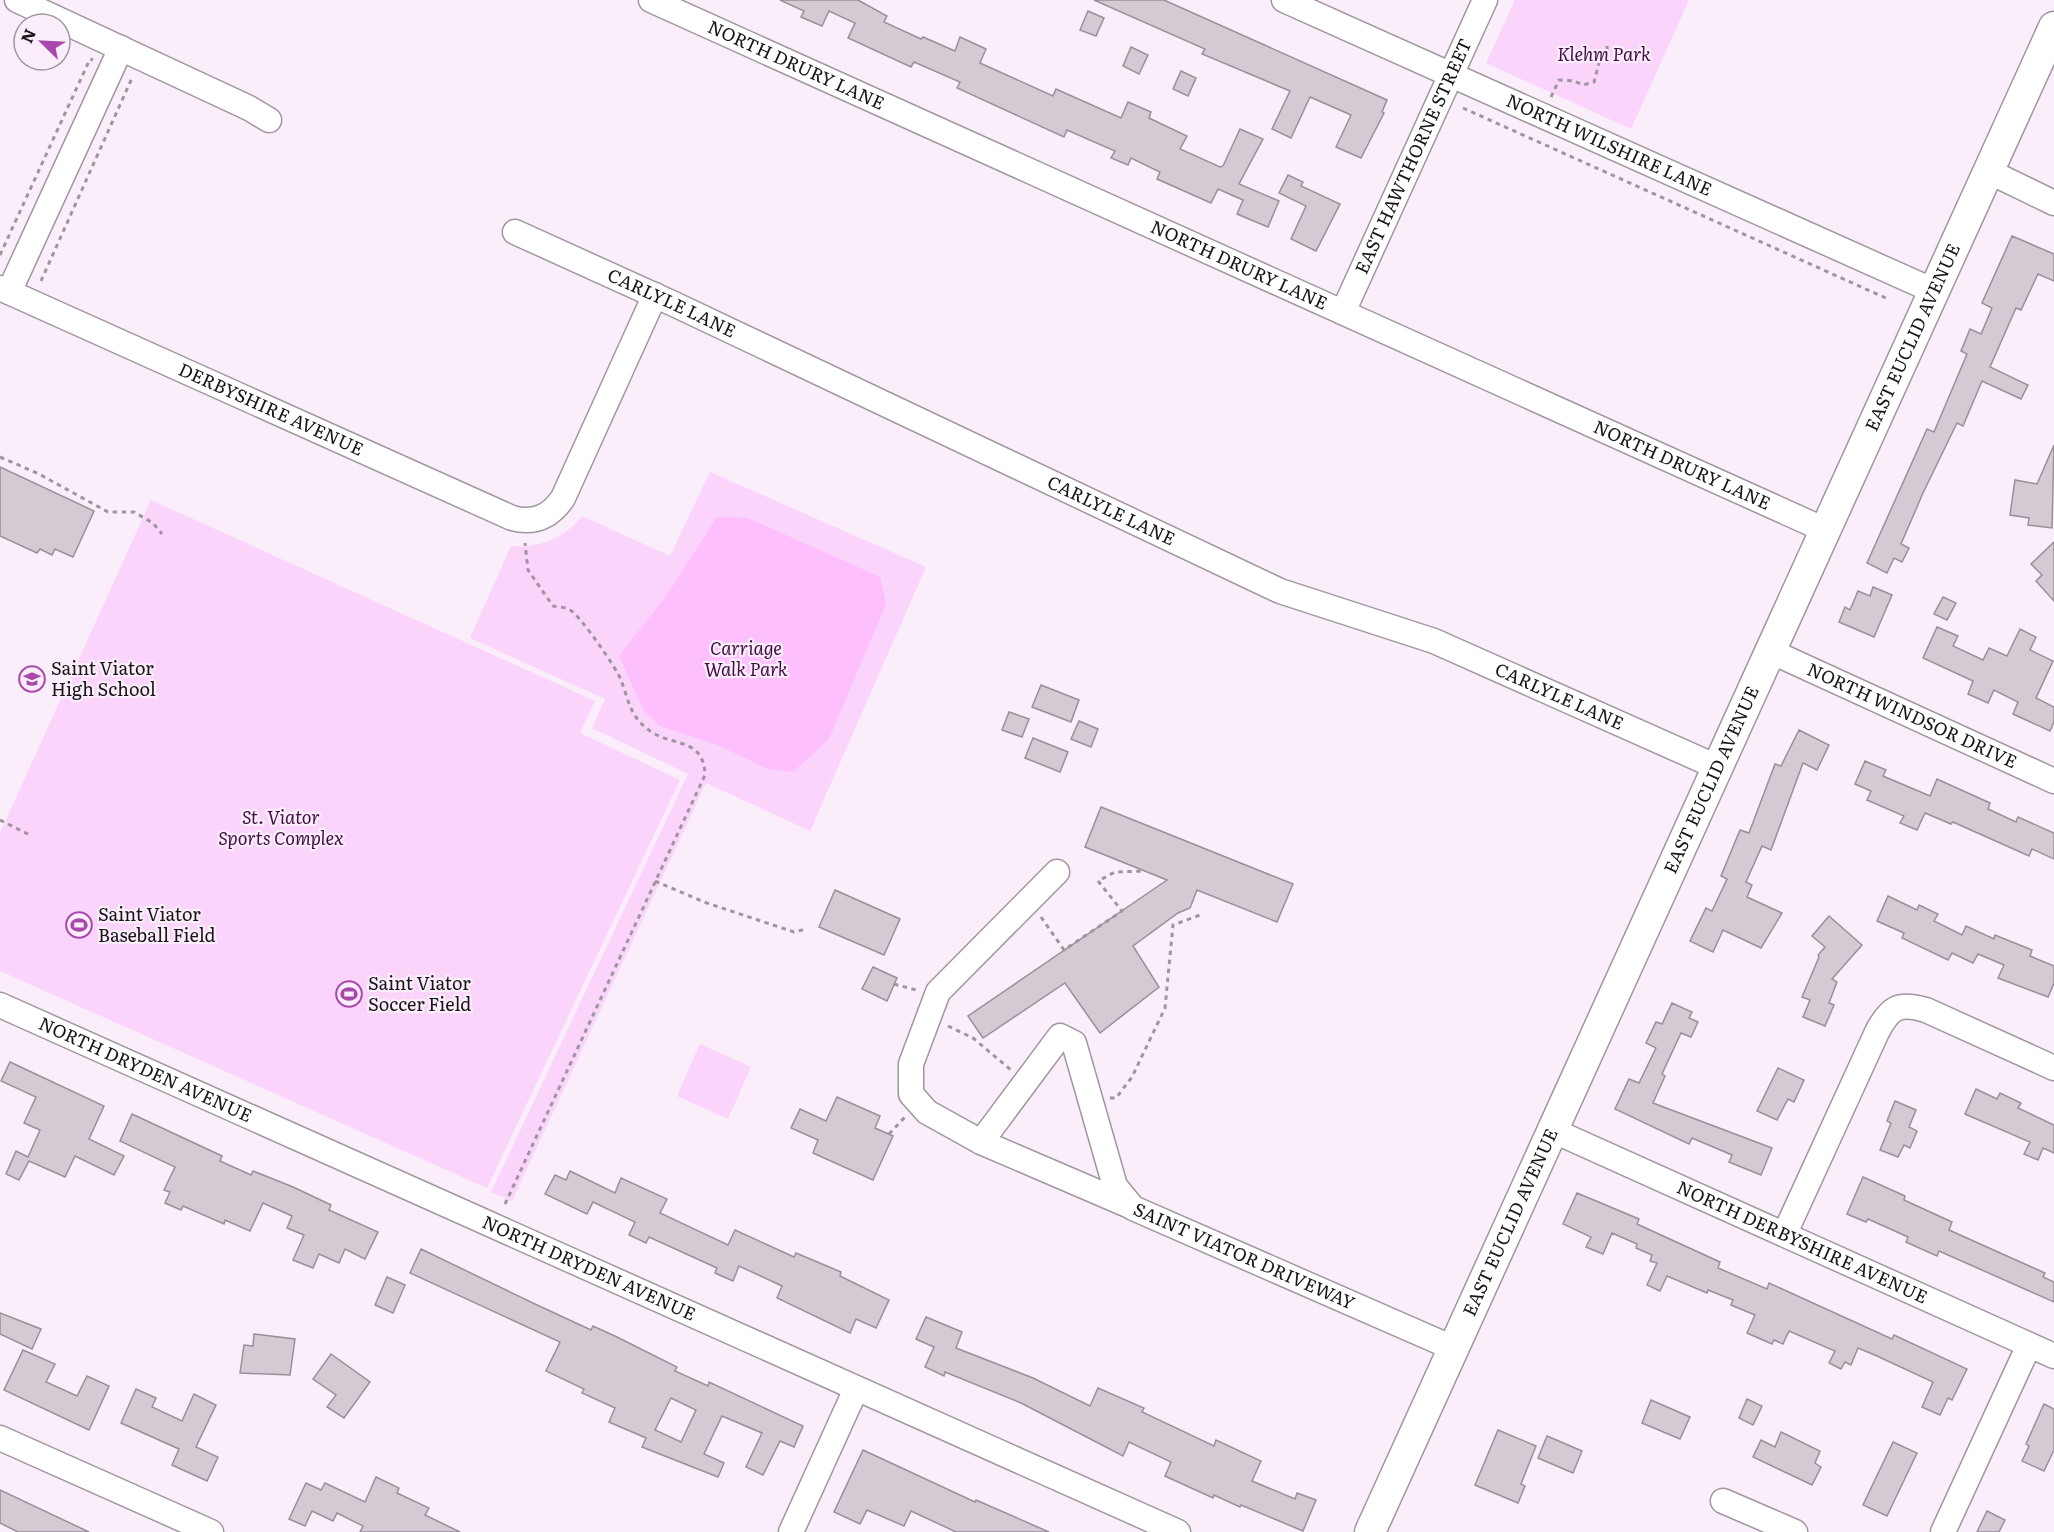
<svg xmlns="http://www.w3.org/2000/svg" width="2054" height="1532" viewBox="0 0 2054 1532" font-family="Literata,serif">
<style>
.green{fill:#fad4fa}
.water{fill:#fdbffe}
.building{fill:#d4cad4;stroke:#998f99;stroke-width:1.5;fill-rule:evenodd}
.lines{fill:none;stroke-linecap:round;stroke-linejoin:round}
.minor-casing{stroke:#a096a0;stroke-width:27}
.major-casing{stroke:#a096a0;stroke-width:33}
.path{stroke:#9e969e;stroke-width:3;stroke-dasharray:4.5 4.5;stroke-linecap:butt}
.minor{stroke:#fff;stroke-width:24}
.major{stroke:#fff;stroke-width:30}
.labels{text-anchor:middle;stroke-width:4.5;stroke-linejoin:round;paint-order:stroke}
.park-label{font-size:18px;font-style:italic;fill:#420d45;stroke:#faeefa}
.street-label{font-size:18px;fill:#181418;stroke:#faeefa}
.poi-label{font-size:18px;fill:#181418;stroke:#faeefa;text-anchor:start}
</style>
<rect width="100%" height="100%" fill="#faeefa"/>
<g class="green">
<path d="M1515 0H1689L1631 129 1486 63Z"/>
<path d="M710 472 926 567 810 831 706 783 512 1201 491 1192 688 774 592 728 605 699 470 638 511 546C539 549 566 537 582 516L670 556Z"/>
<path d="M151 500 595 701 580 733 680 780 487 1188 0 971V833Z"/>
<path d="M700 1044 751 1067 728 1119 677 1096Z"/>
</g>
<path class="water" d="M717 517 748 518 880 577 886 604 829 739 793 772 768 769 715 744 660 726 644 711 619 656 666 596Z"/>
<g class="building">
<path d="M780 0H858L887 16 884 22 921 39 923 37 955 51 960 37 986 49 980 63 1053 96 1056 89 1121 118 1128 102 1151 112 1149 118 1187 136 1180 149 1220 167 1223 166 1240 129 1263 139 1239 184 1279 201 1268 227 1237 214 1243 200 1218 189 1211 203 1157 179 1160 172 1131 158 1128 165 1111 158 1115 151 1067 130 1064 137 957 88 960 82 914 62 911 67 848 38 855 23 829 11 822 26 801 17 804 11Z"/>
<path d="M1094 0H1164L1387 100 1382 112 1384 113 1361 158 1336 147 1351 115 1310 97 1291 138 1272 129 1290 91 1202 54 1205 49Z"/>
<path d="M1088 11 1104 18 1096 36 1080 30Z"/>
<path d="M1131 47 1148 55 1139 74 1123 66Z"/>
<path d="M1181 71 1196 78 1188 96 1173 89Z"/>
<path d="M1288 175 1303 182 1301 186 1340 204 1316 251 1291 239 1306 206 1279 193Z"/>
<path d="M2012 236 2054 254V281L2038 274 2021 310 2016 308 1990 367 2028 385 2021 399 1982 381 1963 426 1957 423 1923 493 1901 544 1909 548 1902 562 1894 558 1887 573 1867 563 1927 429 1934 432 1967 354 1961 351 1970 329 1981 334 1992 308 1982 303Z"/>
<path d="M2054 445 2052 528 2028 525 2029 518 2010 515 2015 480 2037 484Z"/>
<path d="M0 467 94 511 73 557 55 549 52 555 40 549 37 553 0 536Z"/>
<path d="M2054 542V601L2036 581 2042 575 2031 564Z"/>
<path d="M1873 587 1892 595 1874 637 1839 622 1845 607 1850 610 1858 591 1870 596Z"/>
<path d="M1943 597 1956 603 1947 620 1934 614Z"/>
<path d="M1937 627 1958 636 1953 646 1983 660 1989 648 2007 656 2020 629 2036 637 2030 650 2053 661 2036 698 2054 707V722L2050 731 2013 714 2018 702 1994 690 1988 703 1968 694 1973 681 1923 658Z"/>
<path d="M1041 685 1079 700 1071 722 1032 707Z"/>
<path d="M1009 712 1029 719 1022 737 1002 730Z"/>
<path d="M1079 721 1098 729 1091 747 1071 739Z"/>
<path d="M1799 730 1829 745 1817 770 1803 763 1771 850 1762 846 1746 882 1752 885 1747 897 1782 913 1761 948 1723 930 1713 952 1690 941 1706 908 1712 911 1727 879 1721 876 1740 830 1749 833 1775 764 1781 766Z"/>
<path d="M1033 738 1068 752 1060 772 1025 758Z"/>
<path d="M1865 761 1886 770 1883 776 1930 796 1937 779 1990 803 1988 809 2016 822 2018 817 2054 833V859L2032 849 2029 856 1953 822 1951 824 1925 813 1917 830 1900 823 1904 816 1867 800 1871 791 1855 784Z"/>
<path d="M1101 807 1293 884 1277 922 1197 890 1190 908 1178 913 1133 946 1159 987 1100 1033 1065 983 983 1038 968 1016 1167 880 1085 847Z"/>
<path d="M835 890 900 919 884 955 819 927Z"/>
<path d="M1888 896 1917 910 1919 905 1938 914 1934 921 1962 935 1966 926 1994 939 1995 935 2032 950 2030 956 2054 966V983L2048 997 1998 978 2004 965 1978 954 1973 963 1952 953 1948 960 1902 938 1904 933 1877 921Z"/>
<path d="M1829 916 1862 945 1832 979 1837 982 1829 1003 1834 1005 1825 1026 1803 1017 1810 1000 1802 997 1819 957 1818 955 1825 947 1812 936Z"/>
<path d="M873 967 897 978 887 1001 862 989Z"/>
<path d="M1672 1003 1692 1012 1689 1018 1698 1022 1691 1037 1681 1033 1662 1074 1665 1076 1653 1103 1772 1148 1761 1175 1729 1162 1732 1155 1692 1138 1689 1144 1615 1109 1629 1079 1639 1083 1656 1048 1646 1043 1656 1022 1662 1024Z"/>
<path d="M10 1062 104 1106 89 1139 124 1156 114 1175 75 1156 65 1177 29 1161 19 1180 6 1174 16 1151 28 1157 40 1130 24 1123 36 1097 1 1081Z"/>
<path d="M1778 1068 1804 1080 1794 1102 1788 1099 1777 1120 1757 1111Z"/>
<path d="M1976 1089 1997 1099 2000 1093 2021 1103 2018 1108 2054 1125V1153L2043 1148 2038 1160 2024 1154 2030 1142 1965 1114Z"/>
<path d="M837 1097 880 1116 875 1128 893 1136 873 1180 813 1153 818 1140 791 1128 800 1109 826 1121Z"/>
<path d="M1895 1101 1916 1110 1909 1127 1917 1131 1910 1148 1904 1145 1898 1157 1880 1150 1891 1123 1887 1121Z"/>
<path d="M132 1114 222 1156 220 1161 251 1175 253 1171 293 1187 331 1205 329 1210 378 1232 365 1259 345 1249 339 1263 319 1254 313 1268 293 1260 304 1235 287 1228 292 1216 263 1203 250 1231 225 1220 224 1224 183 1206 181 1210 165 1203 170 1192 164 1190 175 1167 120 1141Z"/>
<path d="M570 1171 615 1193 621 1178 667 1199 660 1213 728 1245 735 1230 794 1257 796 1253 841 1272 840 1276 889 1300 876 1328 856 1319 850 1333 777 1298 782 1286 739 1266 733 1281 715 1273 717 1268 649 1237 646 1243 629 1235 635 1222 593 1202 587 1214 545 1194 555 1175 566 1180Z"/>
<path d="M1863 1177 1905 1196 1904 1200 1952 1222 1949 1230 2045 1273 2043 1277 2054 1282V1302L1939 1251 1937 1256 1906 1242 1908 1237 1868 1219 1866 1222 1847 1214Z"/>
<path d="M1577 1193 1639 1219 1637 1224 1720 1262 1718 1268 1767 1289 1769 1283 1892 1339 1894 1335 1967 1369 1952 1400 1948 1398 1940 1415 1922 1407 1933 1382 1877 1356 1858 1348 1851 1365 1845 1362 1841 1369 1829 1363 1835 1351 1789 1331 1783 1344 1774 1340 1772 1344 1747 1333 1755 1315 1731 1305 1733 1300 1708 1290 1707 1293 1667 1276 1660 1291 1647 1285 1657 1263 1650 1261 1652 1255 1636 1248 1637 1244 1612 1233 1603 1254 1586 1247 1591 1237 1563 1224Z"/>
<path d="M421 1249 535 1304 591 1330 593 1326 617 1337 677 1367 675 1371 708 1386 709 1382 803 1426 794 1447 780 1441 763 1475 746 1467 762 1433 722 1416 704 1454 724 1463 718 1477 642 1447 646 1438 609 1422 615 1408 582 1393 584 1389 546 1371 560 1342 410 1273ZM671 1398 696 1410 681 1442 655 1430Z"/>
<path d="M387 1277 405 1285 393 1313 375 1305Z"/>
<path d="M0 1313 41 1329 32 1349 0 1334Z"/>
<path d="M926 1317 962 1332 956 1348 1033 1378 1090 1406 1098 1388 1144 1408 1142 1412 1214 1446 1216 1440 1261 1461 1252 1481 1295 1499 1297 1493 1316 1500 1303 1531 1241 1505 1240 1507 1214 1495 1213 1498 1165 1476 1171 1462 1129 1442 1123 1456 1021 1403 945 1372 944 1376 925 1367 934 1347 916 1339Z"/>
<path d="M254 1334 295 1339 290 1375 240 1373 244 1345 253 1346Z"/>
<path d="M23 1350 55 1364 46 1382 77 1396 87 1376 109 1386 89 1430 4 1390Z"/>
<path d="M331 1354 370 1382 344 1418 327 1407 336 1395 313 1379Z"/>
<path d="M136 1389 156 1398 152 1407 182 1421 194 1394 216 1405 196 1447 218 1457 207 1481 172 1465 179 1449 121 1423Z"/>
<path d="M1747 1399 1762 1406 1753 1425 1739 1418Z"/>
<path d="M1651 1400 1690 1417 1680 1439 1642 1423Z"/>
<path d="M2044 1404 2054 1409V1450L2044 1471 2022 1461 2029 1446 2026 1444Z"/>
<path d="M1498 1430 1536 1446 1521 1484 1525 1486 1518 1503 1475 1485Z"/>
<path d="M1781 1432 1820 1451 1815 1463 1821 1467 1812 1485 1753 1457 1761 1440 1775 1447Z"/>
<path d="M1547 1436 1582 1451 1573 1473 1538 1458Z"/>
<path d="M1893 1442 1917 1453 1887 1516 1863 1505Z"/>
<path d="M863 1450 975 1502 976 1500 1049 1532H956L911 1511 904 1526 867 1510 860 1524 834 1512Z"/>
<path d="M376 1477 399 1488 397 1493 429 1508 425 1515 460 1532H360L363 1526 337 1513 333 1521 312 1511 305 1526 289 1519 306 1483 321 1490 325 1483 365 1502Z"/>
<path d="M0 1490 89 1532H18L0 1523Z"/>
<path d="M1987 1511 2005 1520 1999 1532H1977Z"/>
</g>
<g class="lines">
<g class="minor-casing">
<g id="minor">
<path d="M17 0 249 108 269 120"/>
<path id="s1" d="M651 0 1825 530"/>
<path id="s2" d="M1284 0 1934 291"/>
<path d="M1988 171 2054 203"/>
<path id="s3" d="M515 232 676 305 1280 591 1434 641 1717 767"/>
<path id="s4" d="M0 288 512 518C534 524 550 517 563 498L655 295"/>
<path d="M9 292 121 48"/>
<path id="s5" d="M1343 312 1485 0"/>
<path id="s6" d="M1770 651 2054 781"/>
<path id="s7" d="M1057 872 938 992 911 1064V1094L927 1112 981 1142 1060 1036 1074 1043 1115 1186 1133 1208 1453 1348"/>
<path id="s8" d="M0 1005 1178 1532"/>
<path id="s9" d="M1552 1130 2054 1356"/>
<path d="M981 1142 1130 1206"/>
<path d="M1785 1233 1877 1032C1890 1007 1899 1002 1926 1010L2054 1068"/>
<path d="M0 1438 211 1532"/>
<path d="M1723 1501 1795 1532"/>
<path d="M791 1532 856 1389"/>
<path d="M1943 1532 2029 1345"/>
</g>
</g>
<g class="major-casing">
<g id="major">
<path id="s10" d="M1370 1532 2054 27"/>
</g>
</g>
<g class="path">
<path d="M1551 97 1559 80 1574 81 1583 85 1594 82 1599 63 1607 53V45"/>
<path d="M1463 108 1888 299"/>
<path d="M0 255 90 59 93 60"/>
<path d="M41 281 132 78"/>
<path d="M0 457 39 474 108 512H134L153 523 162 534"/>
<path d="M0 820 28 834"/>
<path d="M655 881 704 902 794 932 806 929"/>
<path d="M1041 917 1064 950 1122 911 1098 881 1115 872 1145 871"/>
<path d="M894 984 916 990"/>
<path d="M948 1026 973 1038 1011 1070"/>
<path d="M1110 1098H1116L1132 1077 1165 1008 1173 925 1203 914"/>
<path d="M889 1134 905 1117"/>
<path d="M505 1204 705 775C704 739 675 746 653 733 630 718 630 704 621 680 617 669 580 615 570 610 566 607 558 607 553 606L528 570 525 543"/>
</g>
<use href="#minor" class="minor"/>
<use href="#major" class="major"/>
</g>
<defs>
<g id="school-ring" transform="scale(1.35)"><circle r="9.5" fill="#faeefa" stroke="#aa47ae" stroke-width="1.5"/><path d="M0-5L7-2L0 1L-7-2ZM-4 1L0 2.5L4 1V4Q0 6-4 4Z" fill="#aa47ae"/></g>
<g id="stadium-ring" transform="scale(1.35)"><circle r="9.5" fill="#faeefa" stroke="#aa47ae" stroke-width="1.5"/><path d="M0-5a6.5 5 0 1 0 0 10a6.5 5 0 1 0 0-10ZM-3.5-1.8h7v3.6h-7Z" fill="#aa47ae"/></g>
</defs>
<g fill-rule="evenodd">
<use href="#school-ring" x="32" y="679"/>
<use href="#stadium-ring" x="79" y="925"/>
<use href="#stadium-ring" x="349" y="994"/>
</g>
<g class="labels">
<g class="park-label">
<text x="1604" y="61">Klehm Park</text>
<text x="746" y="655">Carriage<tspan x="746" dy="21">Walk Park</tspan></text>
<text x="281" y="824">St. Viator<tspan x="281" dy="21">Sports Complex</tspan></text>
</g>
<g class="street-label">
<text dy="6" stroke="none"><textPath href="#s1" startOffset="159">NORTH DRURY LANE</textPath></text>
<text dy="6" stroke="none"><textPath href="#s2" startOffset="356">NORTH WILSHIRE LANE</textPath></text>
<text dy="6" stroke="none"><textPath href="#s5" startOffset="171">EAST HAWTHORNE STREET</textPath></text>
<text dy="6" stroke="none"><textPath href="#s1" startOffset="645">NORTH DRURY LANE</textPath></text>
<text dy="6" stroke="none"><textPath href="#s3" startOffset="172">CARLYLE LANE</textPath></text>
<text dy="6" stroke="none"><textPath href="#s10" startOffset="1312">EAST EUCLID AVENUE</textPath></text>
<text dy="6" stroke="none"><textPath href="#s4" startOffset="297">DERBYSHIRE AVENUE</textPath></text>
<text dy="6" stroke="none"><textPath href="#s1" startOffset="1131">NORTH DRURY LANE</textPath></text>
<text dy="6" stroke="none"><textPath href="#s3" startOffset="658">CARLYLE LANE</textPath></text>
<text dy="6" stroke="none"><textPath href="#s3" startOffset="1144">CARLYLE LANE</textPath></text>
<text dy="6" stroke="none"><textPath href="#s6" startOffset="156">NORTH WINDSOR DRIVE</textPath></text>
<text dy="6" stroke="none"><textPath href="#s10" startOffset="826">EAST EUCLID AVENUE</textPath></text>
<text dy="6" stroke="none"><textPath href="#s8" startOffset="159">NORTH DRYDEN AVENUE</textPath></text>
<text dy="6" stroke="none"><textPath href="#s10" startOffset="340">EAST EUCLID AVENUE</textPath></text>
<text dy="6" stroke="none"><textPath href="#s9" startOffset="274">NORTH DERBYSHIRE AVENUE</textPath></text>
<text dy="6" stroke="none"><textPath href="#s7" startOffset="808">SAINT VIATOR DRIVEWAY</textPath></text>
<text dy="6" stroke="none"><textPath href="#s8" startOffset="645">NORTH DRYDEN AVENUE</textPath></text>
</g>
<g class="poi-label">
<text x="51" y="675">Saint Viator<tspan x="51" dy="21">High School</tspan></text>
<text x="98" y="921">Saint Viator<tspan x="98" dy="21">Baseball Field</tspan></text>
<text x="368" y="990">Saint Viator<tspan x="368" dy="21">Soccer Field</tspan></text>
</g>
</g>
<g transform="translate(42 42) rotate(294)"><circle r="28" fill="#faeefa" stroke="#a097a0" stroke-width="1.5"/>
<path d="M0-4.5L10 22L0 15L-10 22Z" fill="#aa47ae"/>
<text y="-9" font-size="16" font-weight="bold" text-anchor="middle" fill="#181418">N</text>
</g>
</svg>
